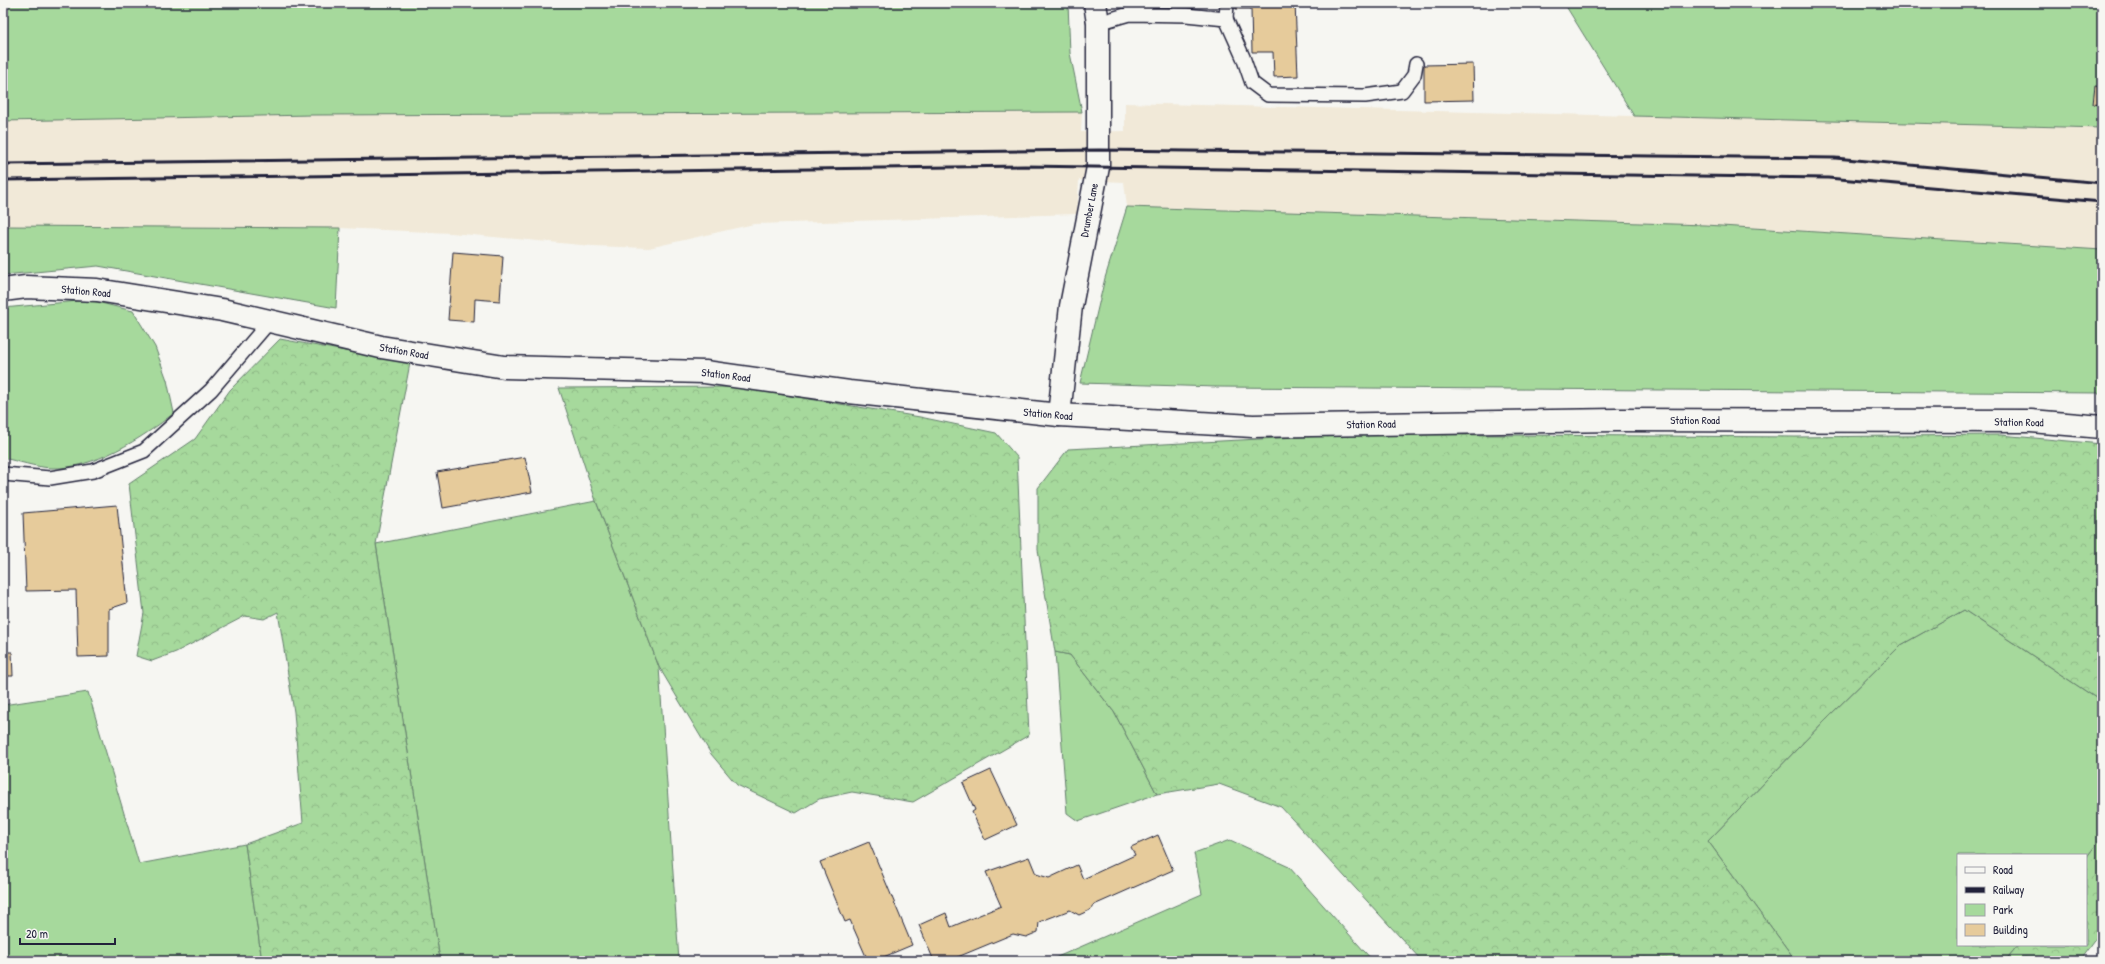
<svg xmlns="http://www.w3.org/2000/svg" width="2105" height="964" viewBox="0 0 2105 964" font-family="'Patrick Hand',sans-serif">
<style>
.built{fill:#f1e9d8}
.green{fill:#a6d99c;stroke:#647e6c}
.forest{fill:url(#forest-crowns);stroke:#647e6c}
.building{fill:#e6cb9b;stroke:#22223b}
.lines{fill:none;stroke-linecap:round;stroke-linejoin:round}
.lane-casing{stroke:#22223b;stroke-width:16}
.street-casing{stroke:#22223b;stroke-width:25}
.secondary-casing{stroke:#22223b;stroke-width:25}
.lane{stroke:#f6f6f2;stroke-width:13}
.street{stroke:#f6f6f2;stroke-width:22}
.secondary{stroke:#f6f6f2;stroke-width:22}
.rail{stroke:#22223b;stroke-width:3}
.labels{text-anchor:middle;stroke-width:3.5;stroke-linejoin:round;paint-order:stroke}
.street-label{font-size:11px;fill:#22223b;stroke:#f6f6f2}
</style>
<defs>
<pattern id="forest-crowns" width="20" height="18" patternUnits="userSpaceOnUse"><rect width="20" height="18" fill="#a6d99c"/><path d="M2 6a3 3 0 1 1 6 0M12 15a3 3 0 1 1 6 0" fill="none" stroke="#8fba87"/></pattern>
</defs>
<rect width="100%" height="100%" fill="#f6f6f2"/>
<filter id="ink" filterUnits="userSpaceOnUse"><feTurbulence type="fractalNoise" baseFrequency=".025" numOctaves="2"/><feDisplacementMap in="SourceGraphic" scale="8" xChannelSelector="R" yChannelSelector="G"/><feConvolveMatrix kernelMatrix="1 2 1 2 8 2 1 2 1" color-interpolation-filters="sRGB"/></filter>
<g filter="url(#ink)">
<path class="built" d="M1125 103 2102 128V250L1705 225 1127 207 1124 182 1079 180 1077 214 754 224 649 248 592 246 451 233 340 228 3 226V121L312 115 1082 112 1081 132 1125 131Z"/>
<g class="green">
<path d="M3 3H1068L1070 53 1082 112 312 115 3 121Z"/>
<path d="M1564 3H2102V128L1634 116Z"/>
<path d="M1127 207 1705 225 2102 250V393L1217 387 1080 383 1105 278Z"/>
<path d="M3 226 340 228 336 308 98 266 3 275Z"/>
<path d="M89 300 133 311 155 347 167 380 174 413C143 438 92 470 51 468 35 467 18 461 3 458V308Z"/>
<path d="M596 501 659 667 679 961H444L439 954 376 544Z"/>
<path d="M1964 610 2102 702V837L2086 858V855H1958V945H2018L2005 961H1796L1708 841 1827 718 1901 645Z"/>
<path d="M1055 652 1070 655 1114 712 1157 794 1078 821 1067 813Z"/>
<path d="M88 692 139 864 245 844 262 961H3V705Z"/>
<path d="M1230 840 1289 867 1373 961H1048L1202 894 1194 853Z"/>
</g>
<g class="forest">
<path d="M280 339 410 363 376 544 439 954 444 961H262L245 844 303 823 294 712 278 612 264 619 245 616 176 652 152 661 136 656 144 613 129 484 195 439 230 390Z"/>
<path d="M735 387 920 417 996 433 1017 457 1029 735 913 802 852 792 819 799 796 813 737 785 711 754 659 667 596 501 559 388Z"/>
<path d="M1355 434 1796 437 2000 435 2102 444V702L1964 610 1901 645 1827 718 1708 841 1796 961H1422L1281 807 1219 784 1157 794 1114 712 1070 655 1055 652 1038 550V488L1068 449Z"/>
<path d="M2102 837V930L2079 961H2005L2018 945H2086V858Z"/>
</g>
<g class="building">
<path d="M1236 3H1295L1298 76 1274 77 1273 52H1252L1251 9H1236Z"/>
<path d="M1473 64 1474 100 1424 101V65Z"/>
<path d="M2095 86 2102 87V105L2093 104Z"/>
<path d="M453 252 503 256 500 301 475 299 474 322 448 320Z"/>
<path d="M525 457 532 492 443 508 437 472Z"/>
<path d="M117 505 127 603 109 609V656L78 657 76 590 26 591 23 513Z"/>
<path d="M3 652H12L13 676H3Z"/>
<path d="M991 770 1017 825 985 840 972 812 975 810 963 783Z"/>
<path d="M1158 835 1173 870 1094 905 1090 910 1079 915 1070 910 1039 922 1038 932 1026 937 1013 934 948 961H934L919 925 946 913 951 927 1001 906 986 872 1029 857 1036 874 1049 878 1077 865 1083 879 1135 855 1131 847Z"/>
<path d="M869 842 912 945 874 961H868L850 920 845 922 820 862Z"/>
</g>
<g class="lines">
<g class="lane-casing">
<g id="lane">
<path d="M1226 19 1227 3"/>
<path d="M1098 23 1129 14 1186 15 1226 19 1243 57 1252 83 1268 95 1365 96 1402 91 1414 75 1416 64"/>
<path d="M3 474 50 478 93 471 144 451 211 390 270 321"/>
</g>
</g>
<g class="street-casing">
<path id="street" d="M1059 415 1071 306 1098 167V23L1095 3"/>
</g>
<g class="secondary-casing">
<path id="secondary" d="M3 290 26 287 97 290 222 310 381 347 504 367 705 372 849 392 1059 415 1253 426 1616 420 2031 421 2102 427"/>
</g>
<use href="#lane" class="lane"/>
<use href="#street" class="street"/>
<use href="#secondary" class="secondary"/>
<g class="rail">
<path d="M3 164 1099 150 1835 158 2102 183"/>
<path d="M3 180 1025 166 1828 178 2102 202"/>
</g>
</g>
</g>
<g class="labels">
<g class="street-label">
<text transform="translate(1089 210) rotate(-79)" y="4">Drumber Lane</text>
<text transform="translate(86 291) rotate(5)" y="4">Station Road</text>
<text transform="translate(404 351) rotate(10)" y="4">Station Road</text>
<text transform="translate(726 375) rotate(7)" y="4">Station Road</text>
<text transform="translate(1048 414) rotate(5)" y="4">Station Road</text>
<text x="1695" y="424">Station Road</text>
<text transform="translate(2019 422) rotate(1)" y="4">Station Road</text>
<text transform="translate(1371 424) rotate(-1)" y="4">Station Road</text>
</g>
</g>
<rect width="2105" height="964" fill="none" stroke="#f6f6f2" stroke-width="16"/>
<rect x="8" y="8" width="2089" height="948" fill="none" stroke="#22223b" stroke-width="1.5" filter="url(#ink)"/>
<rect x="1957" y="854" width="130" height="92" fill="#f6f6f2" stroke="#a1a1a9"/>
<rect x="1965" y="867" width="20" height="6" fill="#f6f6f2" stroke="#a1a1a9"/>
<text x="1993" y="874" font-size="12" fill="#22223b">Road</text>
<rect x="1965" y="887" width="20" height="6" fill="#22223b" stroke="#a1a1a9"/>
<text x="1993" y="894" font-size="12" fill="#22223b">Railway</text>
<rect x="1965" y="904" width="20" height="12" fill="#a6d99c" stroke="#a1a1a9"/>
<text x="1993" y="914" font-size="12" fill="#22223b">Park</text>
<rect x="1965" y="924" width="20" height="12" fill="#e6cb9b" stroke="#a1a1a9"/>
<text x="1993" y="934" font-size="12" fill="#22223b">Building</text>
<path d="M20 938v6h95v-6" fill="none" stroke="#22223b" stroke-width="2"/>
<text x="26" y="938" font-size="12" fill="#22223b" stroke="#f6f6f2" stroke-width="3" paint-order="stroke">20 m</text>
</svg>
